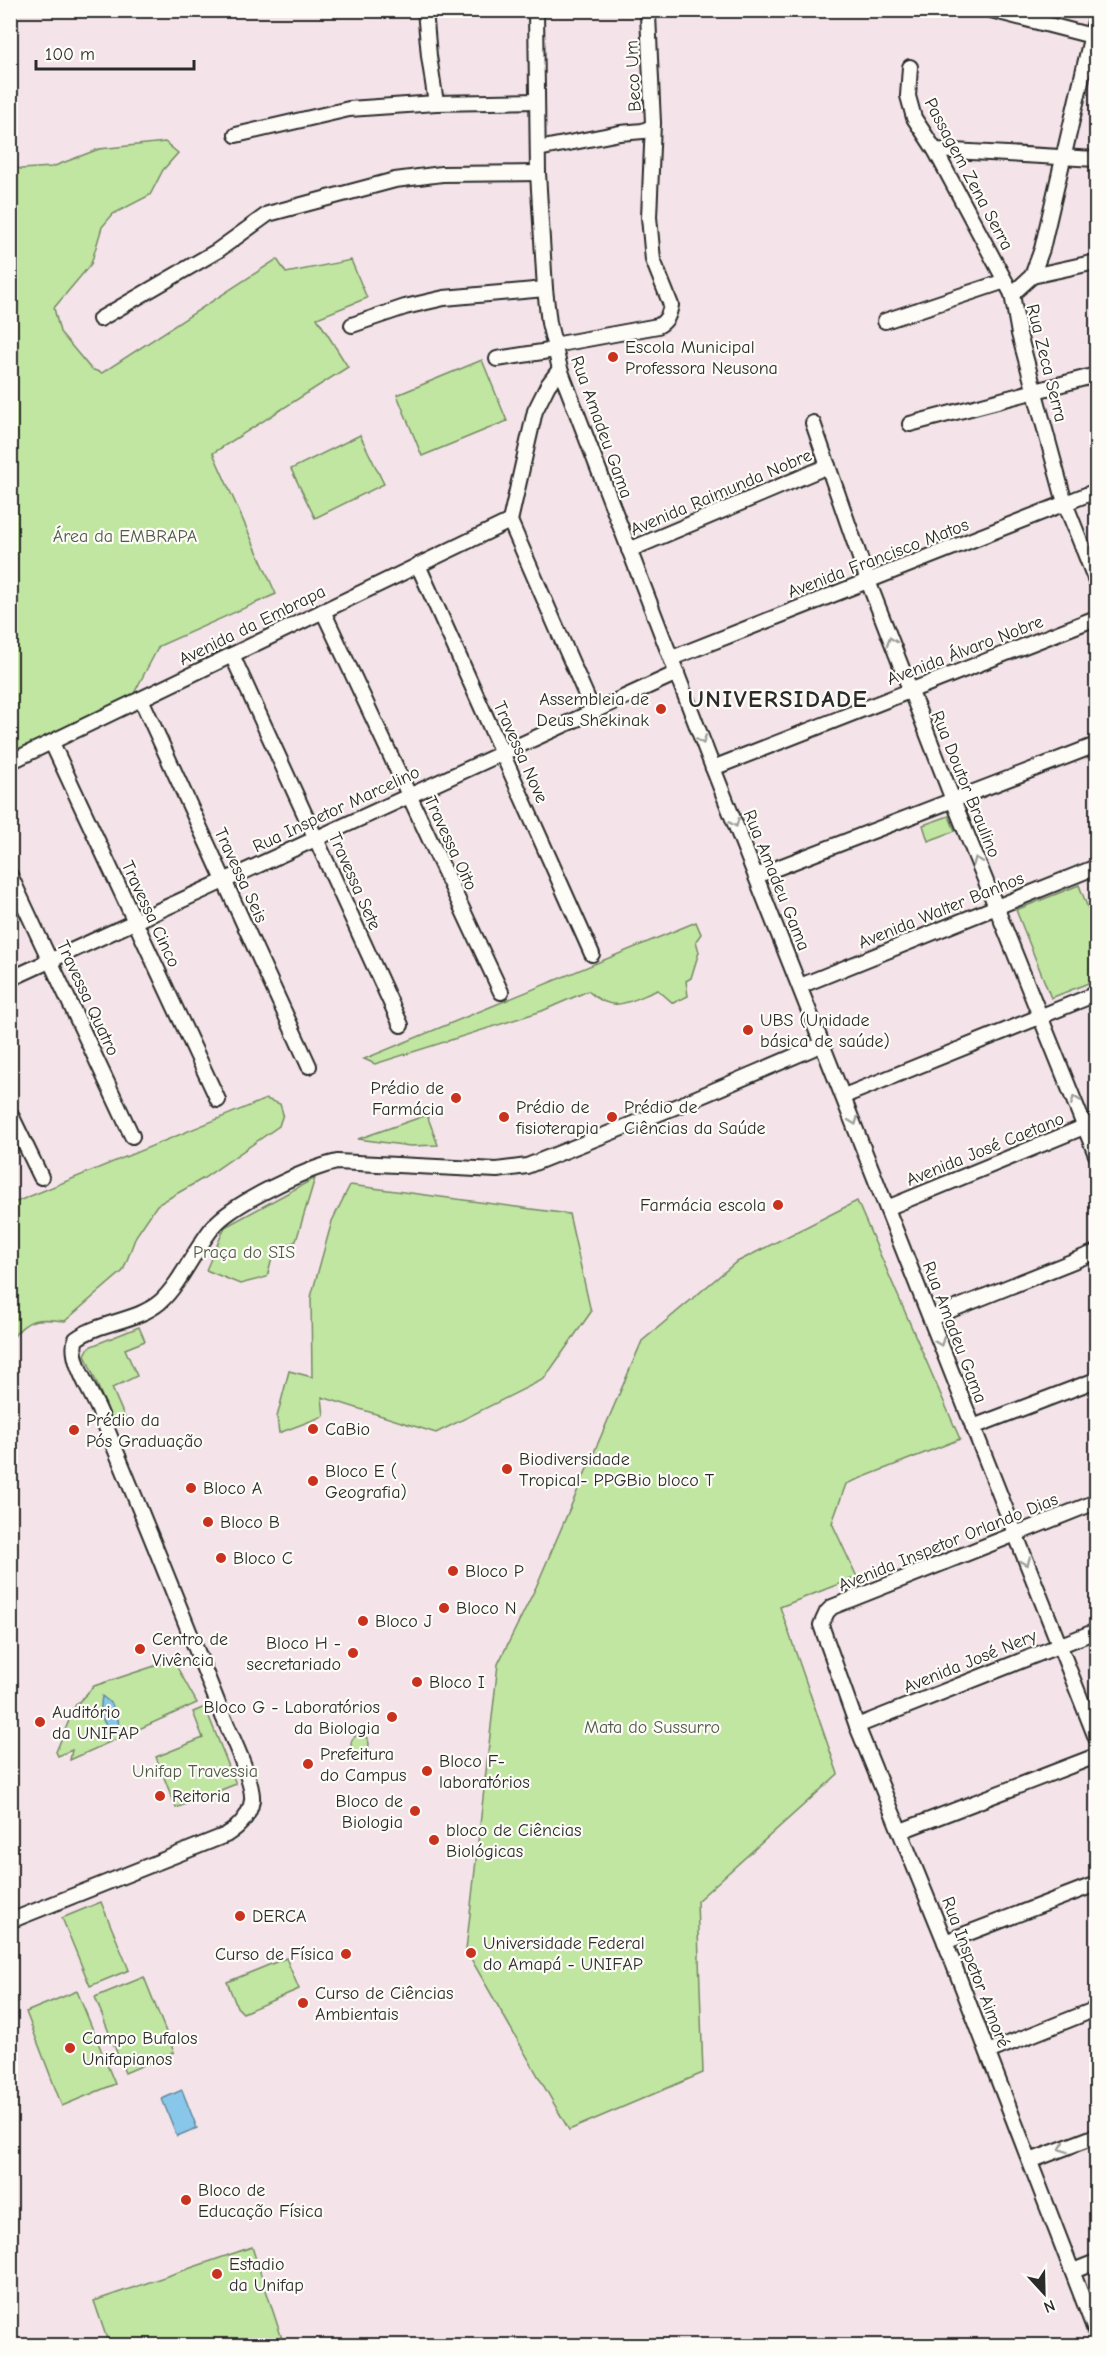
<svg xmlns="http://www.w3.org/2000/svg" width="1107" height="2356" viewBox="0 0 1107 2356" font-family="'Comic Neue',sans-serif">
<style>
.green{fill:#c0e6a1;stroke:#768866;stroke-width:1.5}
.water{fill:#89c7ea;stroke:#63899e;stroke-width:1.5}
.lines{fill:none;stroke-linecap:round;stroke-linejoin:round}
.minor-casing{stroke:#2b2b2b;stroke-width:18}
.minor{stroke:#fdfcf7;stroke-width:14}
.oneway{stroke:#9e9e9b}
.poi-dot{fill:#c8321e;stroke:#fdfcf7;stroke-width:2}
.labels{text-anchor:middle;stroke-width:4.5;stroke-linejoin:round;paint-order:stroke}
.street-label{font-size:18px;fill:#2b2b2b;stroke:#fdfcf7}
.poi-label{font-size:18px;fill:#2b2b2b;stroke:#fdfcf7;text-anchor:start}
.park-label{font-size:18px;fill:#505a48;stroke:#fdfcf7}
.district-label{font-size:24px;font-weight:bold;letter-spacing:1.5px;fill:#2b2b2b;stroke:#fdfcf7}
</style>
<rect width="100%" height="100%" fill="#f4e4e9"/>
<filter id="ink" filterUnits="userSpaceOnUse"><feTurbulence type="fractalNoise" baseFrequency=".0167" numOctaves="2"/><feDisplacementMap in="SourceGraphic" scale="12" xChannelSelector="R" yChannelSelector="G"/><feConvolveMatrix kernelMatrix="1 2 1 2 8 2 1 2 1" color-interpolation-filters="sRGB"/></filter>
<g filter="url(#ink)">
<g class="green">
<path d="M165 142 178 153 163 170 150 195 113 214 102 227 91 264 54 308 60 332 91 369 102 373 277 259 286 273 351 260 367 298 317 318 348 367 213 453 276 594 159 646 131 699 10 755V166L21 169 52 167 99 149Z"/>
<path d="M482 360 507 421 422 456 397 395Z"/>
<path d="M360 435 384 484 315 518 291 469Z"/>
<path d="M949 816 955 831 928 841 923 825Z"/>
<path d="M1079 885 1096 929V980L1051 998 1016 910Z"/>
<path d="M696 922 701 934 696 941 699 952 691 978 686 981 688 996 673 1003 658 990C629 1001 614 1015 588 991L542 1011 375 1064 364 1059Z"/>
<path d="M266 1099 280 1104 283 1114 279 1126 204 1178 157 1205 136 1236 123 1271 65 1321C38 1318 27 1317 11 1340V1204Z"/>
<path d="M427 1115 438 1145 410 1146 358 1139Z"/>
<path d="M315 1178 296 1241 274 1251 267 1277 240 1284 206 1270 225 1227Z"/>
<path d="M350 1185 569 1214 591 1312 544 1379 436 1433 322 1397 324 1416 279 1433 277 1417 289 1371 312 1377 311 1297 332 1221Z"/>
<path d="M857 1201 960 1439 846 1484 832 1523 857 1577 780 1607 838 1774 697 1901 703 2073 569 2130 466 1950 498 1664 536 1587 642 1341 735 1263Z"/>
<path d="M139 1327 145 1341 125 1349 137 1376 112 1388 125 1418H111L85 1355 89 1347Z"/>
<path d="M173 1660 197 1703 70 1760 72 1750 58 1756 56 1752 75 1706 94 1686Z"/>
<path d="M205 1707 236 1784 176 1808 156 1757 203 1738 193 1712Z"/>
<circle cx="360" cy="1744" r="9"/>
<path d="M101 1902 129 1970 90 1986 62 1918Z"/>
<path d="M286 1958 299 1989 243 2013 237 2007 227 1982Z"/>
<path d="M144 1977 174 2052 125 2073 95 1997Z"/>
<path d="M77 1991 115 2084 62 2106 26 2012Z"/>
<path d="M252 2247 284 2345H109L94 2301Z"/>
</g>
<g class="water">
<path d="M102 1696C117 1707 120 1715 118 1734 101 1727 99 1713 102 1696Z"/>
<path d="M182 2090 197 2128 177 2136 162 2099Z"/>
</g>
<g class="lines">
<g class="minor-casing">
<g id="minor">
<path d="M425 10 429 56 436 103"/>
<path d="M536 10 538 173 545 289 549 323 560 369 713 768 1096 1738"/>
<path d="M991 10 1096 37"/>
<path d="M1096 17 1042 249 1032 276 1012 294 1019 334 1065 503 1096 581"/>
<path d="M910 67 908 96 914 118 935 150 1012 294"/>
<path d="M236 135 349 109 436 103 537 101"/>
<path d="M538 149 620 133 643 131 652 127 653 123"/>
<path d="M935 150 1096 159"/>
<path d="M1032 276 1096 262"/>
<path d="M100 319 217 251 268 214 395 180 442 174 538 173"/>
<path d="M885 321 1005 281"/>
<path d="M352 325 405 307 444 298 545 289"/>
<path d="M554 345 658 326C667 321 669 315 671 305L653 260 649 217 653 123 648 15"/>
<path d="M497 359 555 350"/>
<path d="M813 423 868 581 953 800 1096 1155"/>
<path d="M910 424 1096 375"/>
<path d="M510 521 593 711"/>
<path d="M510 521 535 411 548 385 560 369"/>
<path d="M629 550 828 466"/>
<path d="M418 565 592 954"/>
<path d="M323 611 501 992"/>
<path d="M232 655 401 1025"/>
<path d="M672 658 1096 491"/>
<path d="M141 699 309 1066"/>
<path d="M52 743 218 1100"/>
<path d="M10 762 510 521"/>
<path d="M713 768 1096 618"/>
<path d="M10 875 132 1136"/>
<path d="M756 876 1096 745"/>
<path d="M10 979 677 673"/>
<path d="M800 986 1096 867"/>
<path d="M844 1096 1096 994"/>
<path d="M10 1113 41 1177"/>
<path d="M887 1208 1096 1122"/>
<path d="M931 1318 1096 1252"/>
<path d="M973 1427 1096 1380"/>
<path d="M1096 1502 832 1607 827 1612 821 1625 857 1726 945 1942 1096 2333"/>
<path d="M857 1726 1096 1631"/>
<path d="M901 1831 1096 1756"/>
<path d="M10 1921 226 1835C239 1827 250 1816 252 1800 254 1782 230 1733 222 1714 182 1613 141 1511 99 1410 91 1392 68 1357 76 1339 101 1321 136 1322 160 1302 180 1284 195 1249 213 1227 233 1203 306 1169 337 1162L497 1170 527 1166 680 1105 823 1044"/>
<path d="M945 1942 1096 1884"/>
<path d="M988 2052 1096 2009"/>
<path d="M1030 2161 1096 2136"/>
<path d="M1073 2271 1096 2262"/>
</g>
</g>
<use href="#minor" class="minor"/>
</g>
<defs><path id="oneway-chevron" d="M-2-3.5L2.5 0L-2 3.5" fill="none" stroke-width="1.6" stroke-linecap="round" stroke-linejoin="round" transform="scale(1.5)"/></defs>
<g class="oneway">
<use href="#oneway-chevron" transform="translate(891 641) rotate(-111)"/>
<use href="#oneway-chevron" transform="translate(702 740) rotate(69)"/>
<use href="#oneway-chevron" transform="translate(735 823) rotate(68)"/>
<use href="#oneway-chevron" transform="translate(977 861) rotate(-112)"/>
<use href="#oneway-chevron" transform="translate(1075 1100) rotate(-112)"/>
<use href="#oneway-chevron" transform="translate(854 1121) rotate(69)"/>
<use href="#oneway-chevron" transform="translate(940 1342) rotate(69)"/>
<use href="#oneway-chevron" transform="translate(1026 1562) rotate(68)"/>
<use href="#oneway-chevron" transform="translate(1063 2148) rotate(159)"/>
</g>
</g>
<g class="poi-dot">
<circle cx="613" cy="357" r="6"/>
<circle cx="661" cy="709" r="6"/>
<circle cx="748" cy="1030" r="6"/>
<circle cx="456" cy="1098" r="6"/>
<circle cx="504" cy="1117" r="6"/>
<circle cx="612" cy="1117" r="6"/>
<circle cx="778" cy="1205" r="6"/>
<circle cx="313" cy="1429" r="6"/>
<circle cx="74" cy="1430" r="6"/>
<circle cx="507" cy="1469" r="6"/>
<circle cx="313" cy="1481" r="6"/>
<circle cx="191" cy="1488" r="6"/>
<circle cx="208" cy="1522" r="6"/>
<circle cx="221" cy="1558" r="6"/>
<circle cx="453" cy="1571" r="6"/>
<circle cx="444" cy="1608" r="6"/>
<circle cx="363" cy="1621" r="6"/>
<circle cx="140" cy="1649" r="6"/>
<circle cx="353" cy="1653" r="6"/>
<circle cx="417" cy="1682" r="6"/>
<circle cx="392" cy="1717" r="6"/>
<circle cx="40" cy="1722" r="6"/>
<circle cx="308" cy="1764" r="6"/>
<circle cx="427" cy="1771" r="6"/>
<circle cx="160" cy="1796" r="6"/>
<circle cx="415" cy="1811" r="6"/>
<circle cx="434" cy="1840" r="6"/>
<circle cx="240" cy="1916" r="6"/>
<circle cx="471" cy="1953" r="6"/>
<circle cx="346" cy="1954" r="6"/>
<circle cx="303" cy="2003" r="6"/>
<circle cx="70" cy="2048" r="6"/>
<circle cx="186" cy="2200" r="6"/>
<circle cx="217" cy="2274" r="6"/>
</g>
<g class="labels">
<g class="street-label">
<text transform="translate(633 76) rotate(-93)" y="6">Beco Um</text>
<text transform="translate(969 174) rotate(62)" y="6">Passagem Zena Serra</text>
<text transform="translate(1047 363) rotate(76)" y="6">Rua Zeca Serra</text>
<text transform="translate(602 427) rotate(70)" y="6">Rua Amadeu Gama</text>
<text transform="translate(721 492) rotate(-23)" y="6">Avenida Raimunda Nobre</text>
<text transform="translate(878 558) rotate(-21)" y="6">Avenida Francisco Matos</text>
<text transform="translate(252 625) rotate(-26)" y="6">Avenida da Embrapa</text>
<text transform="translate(965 650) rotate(-21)" y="6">Avenida Álvaro Nobre</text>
<text transform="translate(521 752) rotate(66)" y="6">Travessa Nove</text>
<text transform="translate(966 784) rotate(68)" y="6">Rua Doutor Braulino</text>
<text transform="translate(336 809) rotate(-25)" y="6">Rua Inspetor Marcelino</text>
<text transform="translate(451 843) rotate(65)" y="6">Travessa Oito</text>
<text transform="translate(241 875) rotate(65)" y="6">Travessa Seis</text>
<text transform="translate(777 880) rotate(68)" y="6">Rua Amadeu Gama</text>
<text transform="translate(355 881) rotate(66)" y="6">Travessa Sete</text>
<text transform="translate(941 910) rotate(-22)" y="6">Avenida Walter Banhos</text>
<text transform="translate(151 914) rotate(65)" y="6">Travessa Cinco</text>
<text transform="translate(88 998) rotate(65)" y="6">Travessa Quatro</text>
<text transform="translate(985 1149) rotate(-22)" y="6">Avenida José Caetano</text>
<text transform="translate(955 1332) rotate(69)" y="6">Rua Amadeu Gama</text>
<text transform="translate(948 1542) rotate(-22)" y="6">Avenida Inspetor Orlando Dias</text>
<text transform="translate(970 1661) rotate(-22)" y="6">Avenida José Nery</text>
<text transform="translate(976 1972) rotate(69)" y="6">Rua Inspetor Aimoré</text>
</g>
<g class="poi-label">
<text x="625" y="353">Escola Municipal<tspan x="625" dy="21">Professora Neusona</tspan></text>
<text x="649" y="705" text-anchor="end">Assembleia de<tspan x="649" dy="21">Deus Shekinak</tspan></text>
<text x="760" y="1026">UBS (Unidade<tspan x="760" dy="21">básica de saúde)</tspan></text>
<text x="444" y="1094" text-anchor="end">Prédio de<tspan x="444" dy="21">Farmácia</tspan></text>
<text x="516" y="1113">Prédio de<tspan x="516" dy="21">fisioterapia</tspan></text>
<text x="624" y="1113">Prédio de<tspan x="624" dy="21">Ciências da Saúde</tspan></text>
<text x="766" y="1211" text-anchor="end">Farmácia escola</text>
<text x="86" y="1426">Prédio da<tspan x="86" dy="21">Pós Graduação</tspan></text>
<text x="325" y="1435">CaBio</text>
<text x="519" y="1465">Biodiversidade<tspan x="519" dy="21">Tropical- PPGBio bloco T</tspan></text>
<text x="325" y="1477">Bloco E (<tspan x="325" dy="21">Geografia)</tspan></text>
<text x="203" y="1494">Bloco A</text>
<text x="220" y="1528">Bloco B</text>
<text x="233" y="1564">Bloco C</text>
<text x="465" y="1577">Bloco P</text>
<text x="456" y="1614">Bloco N</text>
<text x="375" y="1627">Bloco J</text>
<text x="152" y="1645">Centro de<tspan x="152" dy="21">Vivência</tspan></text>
<text x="341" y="1649" text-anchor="end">Bloco H -<tspan x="341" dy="21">secretariado</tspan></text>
<text x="429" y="1688">Bloco I</text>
<text x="380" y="1713" text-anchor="end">Bloco G - Laboratórios<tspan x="380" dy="21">da Biologia</tspan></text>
<text x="52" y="1718">Auditório<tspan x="52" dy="21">da UNIFAP</tspan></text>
<text x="320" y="1760">Prefeitura<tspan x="320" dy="21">do Campus</tspan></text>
<text x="439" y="1767">Bloco F-<tspan x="439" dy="21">laboratórios</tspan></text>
<text x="172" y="1802">Reitoria</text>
<text x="403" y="1807" text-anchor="end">Bloco de<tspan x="403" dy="21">Biologia</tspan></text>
<text x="446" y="1836">bloco de Ciências<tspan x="446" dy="21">Biológicas</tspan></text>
<text x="252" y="1922">DERCA</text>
<text x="483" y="1949">Universidade Federal<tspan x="483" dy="21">do Amapá - UNIFAP</tspan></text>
<text x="334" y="1960" text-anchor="end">Curso de Física</text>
<text x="315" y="1999">Curso de Ciências<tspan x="315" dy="21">Ambientais</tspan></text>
<text x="82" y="2044">Campo Bufalos<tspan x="82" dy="21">Unifapianos</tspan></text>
<text x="198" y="2196">Bloco de<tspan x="198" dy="21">Educação Física</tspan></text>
<text x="229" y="2270">Estadio<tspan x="229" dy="21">da Unifap</tspan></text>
</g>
<g class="park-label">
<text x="125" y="542">Área da EMBRAPA</text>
<text x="244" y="1258">Praça do SIS</text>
<text x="652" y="1733">Mata do Sussurro</text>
<text x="195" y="1777">Unifap Travessia</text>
</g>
<g class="district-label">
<text x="778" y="707">UNIVERSIDADE</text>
</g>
</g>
<rect width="1107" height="2356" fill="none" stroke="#fdfcf7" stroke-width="36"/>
<rect x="18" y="18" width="1071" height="2320" fill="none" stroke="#2b2b2b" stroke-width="2" filter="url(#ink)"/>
<g transform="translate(1044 2293) rotate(158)" stroke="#fdfcf7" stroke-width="4.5" paint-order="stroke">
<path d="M0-4.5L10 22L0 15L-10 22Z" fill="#2b2b2b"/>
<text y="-9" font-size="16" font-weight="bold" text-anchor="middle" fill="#2b2b2b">N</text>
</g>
<path d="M36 60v9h158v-9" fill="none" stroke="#2b2b2b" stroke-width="3"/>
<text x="45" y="60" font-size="18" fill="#2b2b2b" stroke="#fdfcf7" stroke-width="4.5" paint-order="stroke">100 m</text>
</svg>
